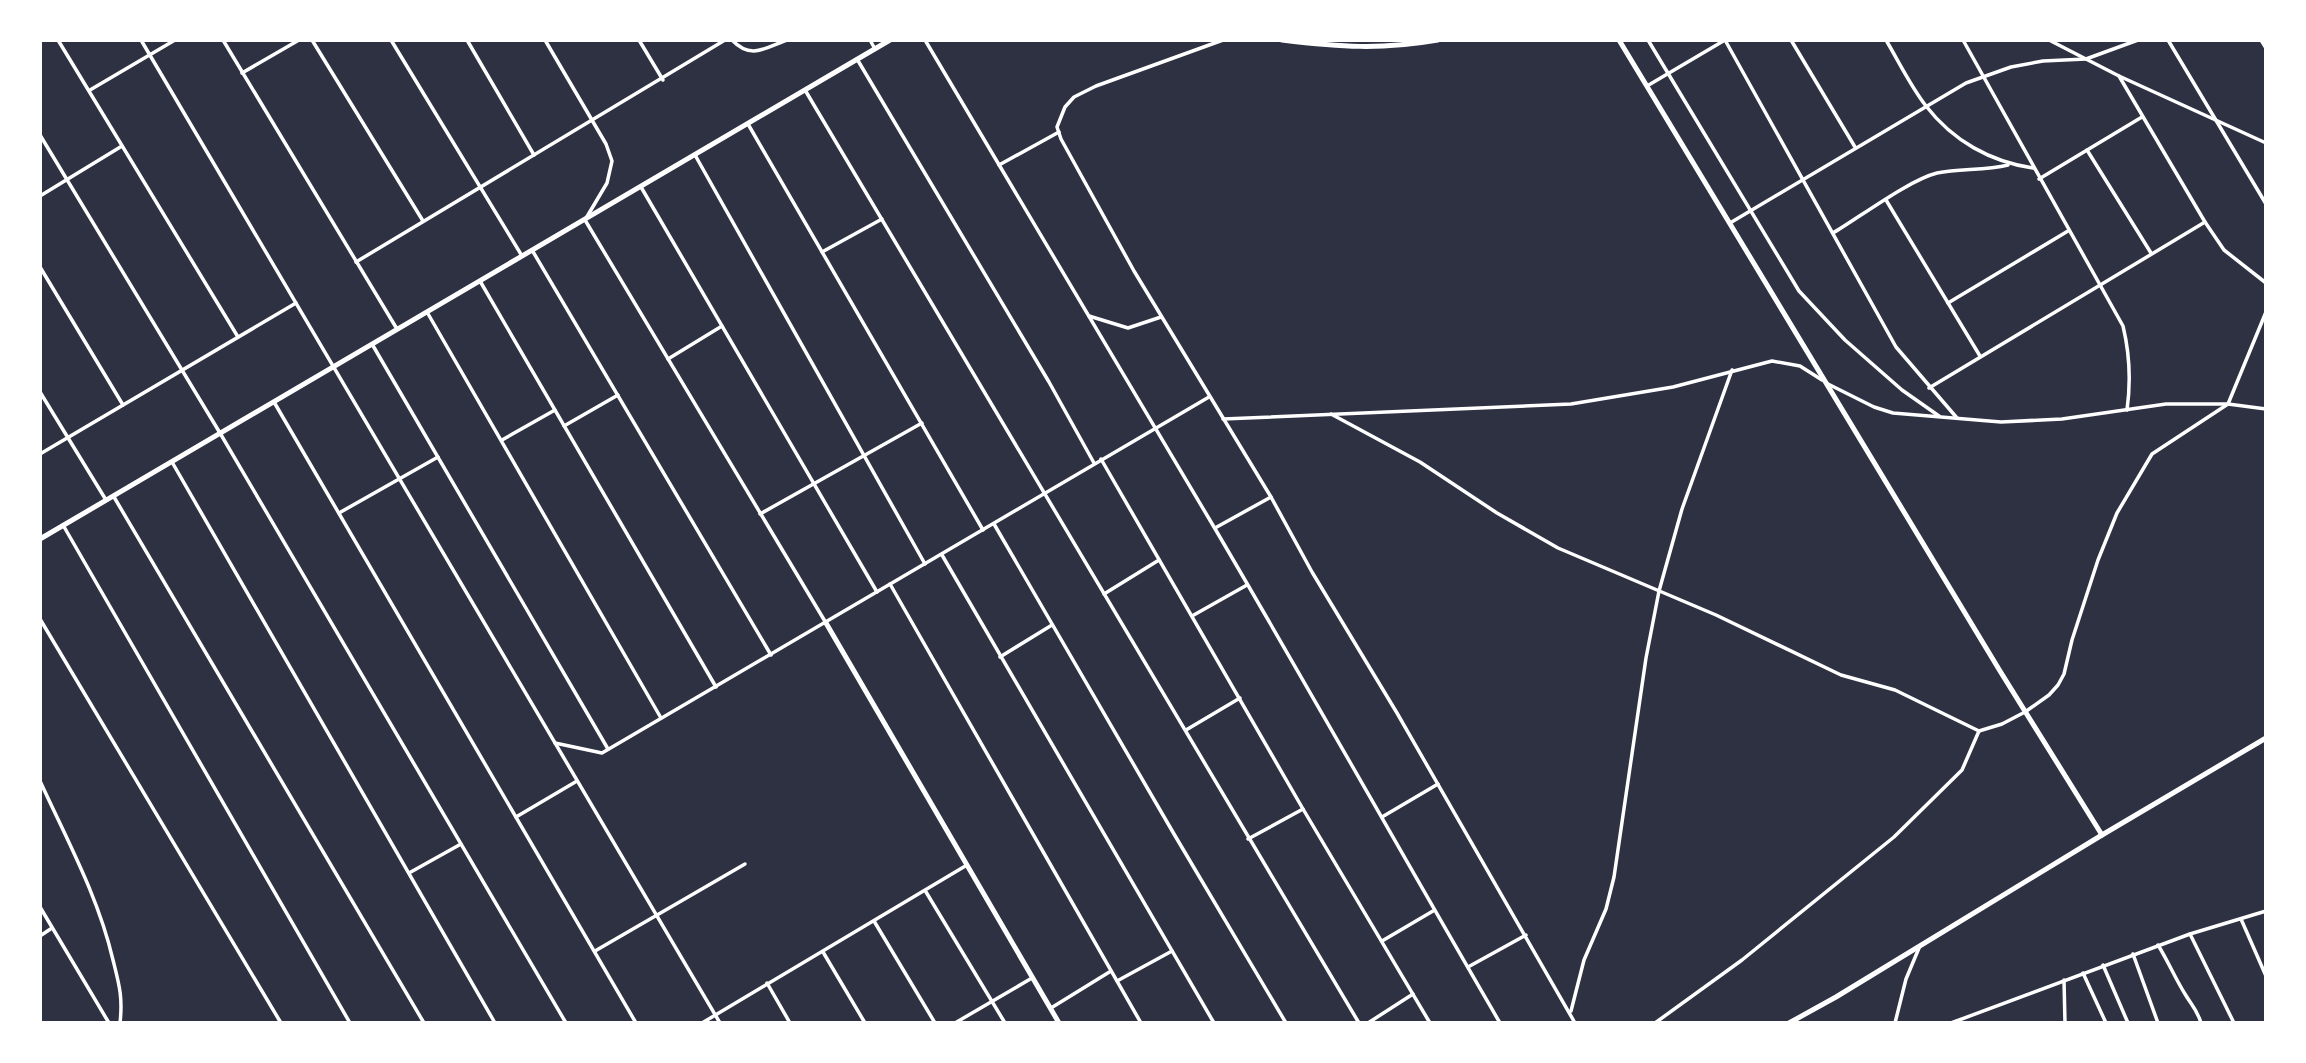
<svg xmlns="http://www.w3.org/2000/svg" width="2306" height="1063" viewBox="0 0 2306 1063" font-family="'Asap Condensed',sans-serif">
<style>
.lines{fill:none;stroke-linecap:round;stroke-linejoin:round}
.minor{stroke:#fff;stroke-width:3.5}
.tertiary{stroke:#fff;stroke-width:5}
.secondary{stroke:#fff;stroke-width:5}
</style>
<rect width="100%" height="100%" fill="#2d3142"/>
<g class="lines">
<g class="minor">
<path d="M58 40 238 337"/>
<path d="M141 40 720 1023"/>
<path d="M223 40 397 329"/>
<path d="M312 40 423 221"/>
<path d="M391 40 522 256"/>
<path d="M467 40 534 155"/>
<path d="M545 40 606 144 612 161 607 183 585 220 826 623"/>
<path d="M639 40 663 80"/>
<path d="M732 40C751 60 765 48 787 40"/>
<path d="M870 40 875 49"/>
<path d="M925 40C1021 203 1118 365 1214 527 1311 692 1404 858 1500 1023"/>
<path d="M1223 40 1096 86 1074 97 1065 107 1057 127 1061 139 1134 271 1271 497 1312 572 1397 713 1575 1023"/>
<path d="M1648 40 1799 291 1845 340 1902 390 1939 416"/>
<path d="M1725 40 1896 347 1957 418"/>
<path d="M1791 40 1855 147"/>
<path d="M1886 40C1899 62 1911 87 1926 106 1953 141 1991 162 2033 168"/>
<path d="M1963 40 2123 326C2130 355 2131 381 2127 410"/>
<path d="M2049 40 2119 76 2266 143"/>
<path d="M2168 40 2266 204"/>
<path d="M2261 40 2266 48"/>
<path d="M857 59 1049 382 1094 463"/>
<path d="M242 73 299 40"/>
<path d="M2119 76 2205 222 2224 250 2266 283"/>
<path d="M1647 86 1725 40"/>
<path d="M90 90 175 40"/>
<path d="M805 90 1359 1023"/>
<path d="M748 124 983 530"/>
<path d="M40 135 220 433 566 1023"/>
<path d="M2087 150 2151 253"/>
<path d="M695 155 925 564"/>
<path d="M999 165 1059 132"/>
<path d="M2039 179 2142 117"/>
<path d="M641 187 877 592"/>
<path d="M40 196 122 146"/>
<path d="M1886 200 1980 356"/>
<path d="M1730 223 1966 83 2011 67 2043 61 2086 59 2138 40"/>
<path d="M1833 233C1860 217 1909 180 1937 173 1960 168 1984 171 2008 165"/>
<path d="M532 250 771 655"/>
<path d="M822 252 882 219"/>
<path d="M356 262 725 40"/>
<path d="M40 267 123 405"/>
<path d="M480 281 716 687"/>
<path d="M1948 303 2068 231"/>
<path d="M427 312 661 718"/>
<path d="M1089 316 1128 328 1161 317"/>
<path d="M372 344 608 749"/>
<path d="M668 359 722 326"/>
<path d="M1828 384 1874 407 1893 413 2001 422 2062 419 2166 404H2228L2266 409"/>
<path d="M1929 388 2205 222"/>
<path d="M40 392 106 500"/>
<path d="M274 402 636 1023"/>
<path d="M1331 414 1420 462 1497 513 1558 548 1716 615 1841 675 1895 690 1979 731 2002 724 2025 712 2049 695 2058 685 2064 674 2072 640 2098 560 2117 513 2152 454 2228 404 2266 312"/>
<path d="M1223 419 1571 404 1673 387 1772 361 1800 366 1822 380"/>
<path d="M564 426 618 395"/>
<path d="M502 440 555 410"/>
<path d="M40 454 296 303"/>
<path d="M1101 459 1303 809 1430 1023"/>
<path d="M172 462 495 1023"/>
<path d="M114 497 424 1023"/>
<path d="M339 513 438 457"/>
<path d="M760 514 922 423"/>
<path d="M994 524 1174 834 1286 1023"/>
<path d="M63 525 350 1023"/>
<path d="M1215 528 1271 497"/>
<path d="M942 555 1214 1023"/>
<path d="M890 584 1141 1023"/>
<path d="M1104 594 1159 560"/>
<path d="M1192 616 1247 585"/>
<path d="M40 619 281 1023"/>
<path d="M1000 657 1052 625"/>
<path d="M1186 730 1240 698"/>
<path d="M555 743 602 753 1209 397"/>
<path d="M40 781C67 840 98 896 113 960 119 984 123 997 120 1023"/>
<path d="M516 817 577 781"/>
<path d="M1382 817 1438 784"/>
<path d="M1248 839 1303 809"/>
<path d="M409 873 461 844"/>
<path d="M926 892 1005 1023"/>
<path d="M40 907 109 1023"/>
<path d="M2241 919 2266 976"/>
<path d="M874 921 935 1023"/>
<path d="M2190 934 2234 1023"/>
<path d="M40 936 52 928"/>
<path d="M1382 941 1433 911"/>
<path d="M2158 945C2168 961 2175 978 2185 994 2192 1006 2197 1009 2201 1023"/>
<path d="M595 951 745 864"/>
<path d="M823 952 865 1023"/>
<path d="M2133 954 2158 1023"/>
<path d="M2103 965 2128 1023"/>
<path d="M1468 967 1526 935"/>
<path d="M2083 973 2106 1023"/>
<path d="M2064 980 2065 1023"/>
<path d="M1117 981 1172 951"/>
<path d="M767 983 790 1023"/>
<path d="M1051 1008 1111 971"/>
<path d="M1571 1011 1584 960 1606 909 1614 877 1646 658 1659 591 1682 509 1732 370"/>
<path d="M702 1023 967 865"/>
<path d="M955 1023 1032 978"/>
<path d="M1368 1023 1413 994"/>
<path d="M1655 1023 1742 960 1894 837 1962 770 1979 731"/>
<path d="M1895 1023 1906 979 1919 948"/>
<path d="M1951 1023 2190 934 2266 911"/>
</g>
<g class="tertiary">
<path d="M1282 40C1340 47 1380 50 1438 40"/>
<path d="M40 539 890 40"/>
<path d="M826 623 1059 1023"/>
<path d="M1789 1023 1836 997 2102 835"/>
</g>
<path class="secondary" d="M1619 40 2000 671 2102 835 2266 738"/>
</g>
<rect width="2306" height="1063" fill="none" stroke="#ffffff" stroke-width="84"/>
</svg>
